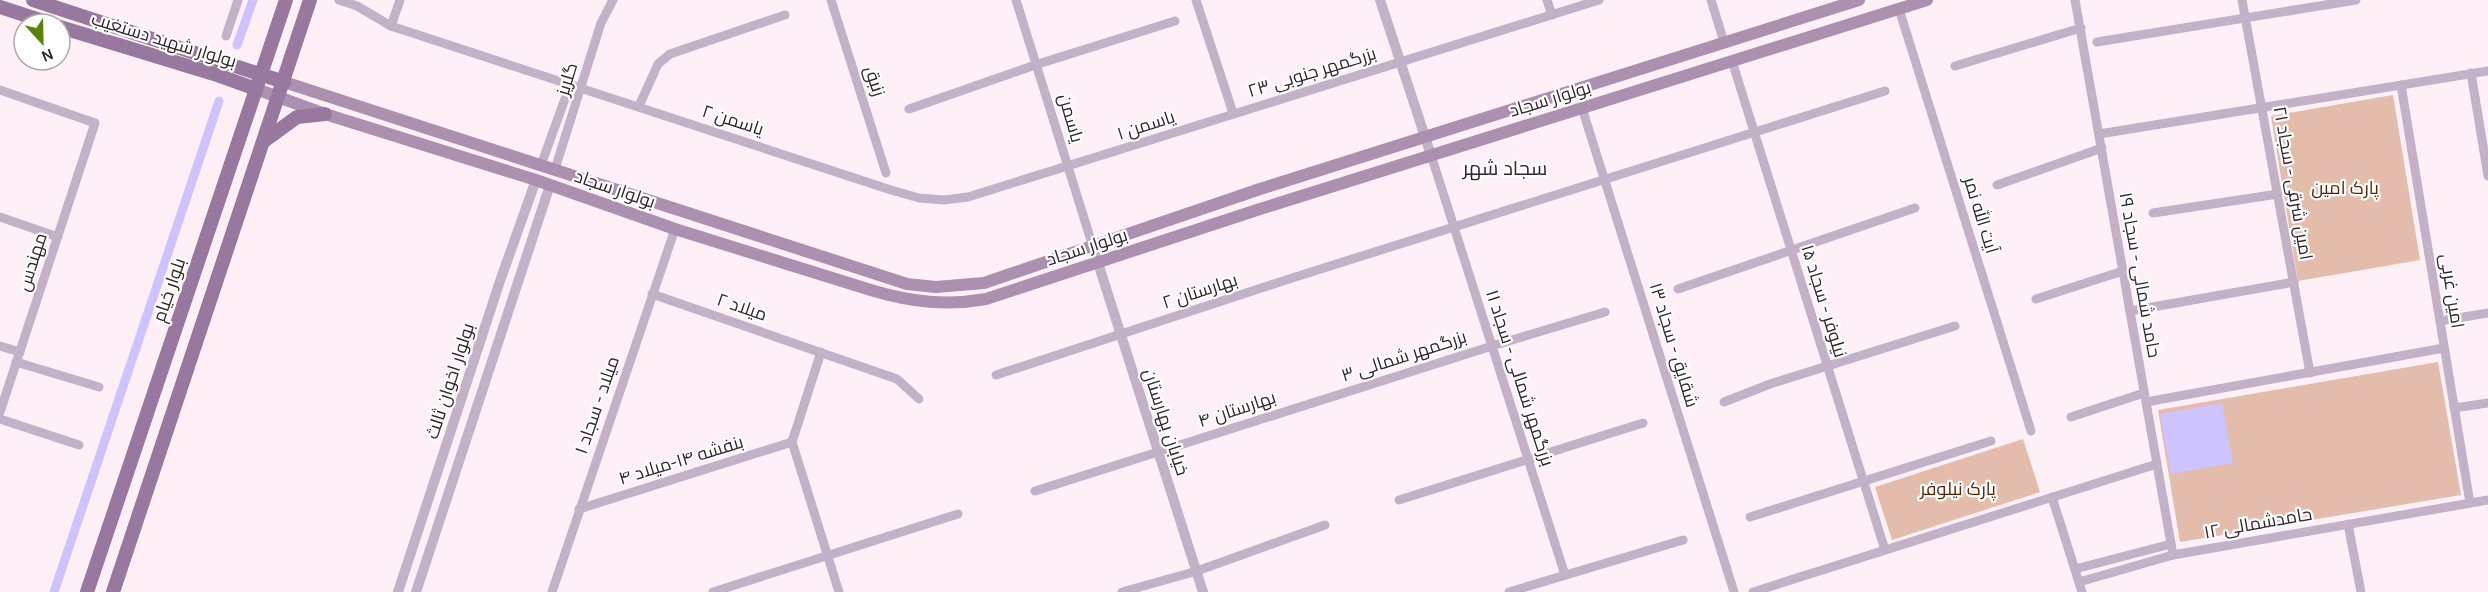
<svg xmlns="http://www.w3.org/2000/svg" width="2488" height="592" viewBox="0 0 2488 592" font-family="Karla,Cairo,sans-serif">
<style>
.green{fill:#e3bcab}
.water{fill:#cdc3fe}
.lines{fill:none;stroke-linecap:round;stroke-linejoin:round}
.canal{stroke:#cdc3fe;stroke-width:9}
.minor{stroke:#c3b1c7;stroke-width:9}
.tertiary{stroke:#c3b1c7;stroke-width:10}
.secondary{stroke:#ab90b0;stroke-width:12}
.primary{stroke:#9978a0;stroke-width:14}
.labels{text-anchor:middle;stroke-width:4.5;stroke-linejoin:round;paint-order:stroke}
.street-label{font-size:18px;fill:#33252b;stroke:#fff}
.park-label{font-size:18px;fill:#592305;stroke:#fff}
.neighbourhood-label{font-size:20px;fill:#33252b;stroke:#fff}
</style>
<rect width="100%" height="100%" fill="#fff0f7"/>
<g class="green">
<path d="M2393 95 2420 260 2298 281 2271 116Z"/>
<path d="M2438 362 2461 495 2180 542 2158 410Z"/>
<path d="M2023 439 2040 492 1892 540 1875 487Z"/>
</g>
<path class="water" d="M2222 403 2233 463 2171 474 2160 414Z"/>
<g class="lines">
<g class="canal">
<path d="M237 45 253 0"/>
<path d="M54 592 219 101"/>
</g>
<g class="minor">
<path d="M339 0 357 6 391 26 891 190 919 198 944 200 968 197 1599 0"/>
<path d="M831 0 886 173"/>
<path d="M1016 0 1098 263"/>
<path d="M1196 0 1233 113"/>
<path d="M1547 0 1552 15"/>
<path d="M1711 0 1724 42"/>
<path d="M2075 0 2173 555"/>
<path d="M2242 0 2310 373"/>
<path d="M1899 9 2031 431"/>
<path d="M391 26 400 0"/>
<path d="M226 36 238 0"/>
<path d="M2097 42 2356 0"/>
<path d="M1732 61 1885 550"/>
<path d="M1955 66 2081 28"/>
<path d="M2471 73 2488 176"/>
<path d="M2401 85 2470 503"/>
<path d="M0 90 95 123 0 412"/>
<path d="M639 106 658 64 670 54 785 15"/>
<path d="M1582 108 1734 592"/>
<path d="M909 109 1038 64 1175 21"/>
<path d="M2099 134 2488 71"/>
<path d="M1431 155 1565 575"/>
<path d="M541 165 570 85"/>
<path d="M555 169 601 23 613 0"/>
<path d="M1997 185 2102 148"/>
<path d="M2153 213 2278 194"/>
<path d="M0 217 58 237"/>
<path d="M1678 289 1915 208"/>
<path d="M652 294 897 379 919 399"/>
<path d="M2036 299 2123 271"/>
<path d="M2130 311 2294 282"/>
<path d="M2440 321 2488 313"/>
<path d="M0 346 20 352"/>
<path d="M16 362 99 387"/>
<path d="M996 375 1289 279 1885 91"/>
<path d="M1724 402 1770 384 1955 326"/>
<path d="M2146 402 2444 348"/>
<path d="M2454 408 2488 403"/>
<path d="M2071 417 2144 393"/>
<path d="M0 419 79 445"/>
<path d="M792 442 839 592"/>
<path d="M792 442 821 352"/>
<path d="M1035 491 1492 346 1605 312"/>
<path d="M2052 497 2082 592"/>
<path d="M1399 500 1643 423"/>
<path d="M579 509 792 442"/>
<path d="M1750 517 1991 441"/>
<path d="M2348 524 2361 592"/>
<path d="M2075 569 2171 544"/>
<path d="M2079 582 2173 555 2488 500"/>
<path d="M552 592 675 229"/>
<path d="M713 592 958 514"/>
<path d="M1122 592 1197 571 1325 525"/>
<path d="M1509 592 1683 540"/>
<path d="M1753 592 2157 464"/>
</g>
<g class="tertiary">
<path d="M1380 0 1431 155"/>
<path d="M1098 263 1203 592"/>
<path d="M398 592 500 281 536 180"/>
<path d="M416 592 550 185"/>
</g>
<g class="secondary">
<path d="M284 82 907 284 936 287 984 283 1260 189 1859 0"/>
<path d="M256 89 325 114 536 180 675 229 874 291C912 302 947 306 986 299L1260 209 1927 0"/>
</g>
<g class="primary">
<path d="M33 0 284 82"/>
<path d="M0 7 52 24"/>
<path d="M60 27 214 74 256 89"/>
<path d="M264 141 297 117 325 114"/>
<path d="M87 592 286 0"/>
<path d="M113 592 310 0"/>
</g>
</g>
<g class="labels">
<g class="street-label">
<text transform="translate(164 40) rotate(17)" y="6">بولوار شهید دستغیب</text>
<text transform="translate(1312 72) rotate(-17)" y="6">بزرگمهر جنوبی ۲۳</text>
<text transform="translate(567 79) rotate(-73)" y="6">گلریز</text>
<text transform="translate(875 81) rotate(72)" y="6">زنبق</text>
<text transform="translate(1550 99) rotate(-17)" y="6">بولوار سجاد</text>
<text transform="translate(1071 118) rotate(74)" y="6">یاسمن</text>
<text transform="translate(733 120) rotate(18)" y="6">یاسمن ۲</text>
<text transform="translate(1146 125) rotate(-18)" y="6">یاسمن ۱</text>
<text transform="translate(2293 183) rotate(80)" y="6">امین شرقی - سجاد ۲۱</text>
<text transform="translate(615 189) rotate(19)" y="6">بولوار سجاد</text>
<text transform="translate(1981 215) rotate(73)" y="6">آیت الله نمر</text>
<text transform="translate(1087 247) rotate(-18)" y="6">بولوار سجاد</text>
<text transform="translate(32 262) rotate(-72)" y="6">مهندس</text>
<text transform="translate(2140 275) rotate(80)" y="6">حامد شمالی - سجاد ۱۹</text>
<text transform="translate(169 290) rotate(-71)" y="6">بلوار خیام</text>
<text transform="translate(1200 291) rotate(-18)" y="6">بهارستان ۲</text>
<text transform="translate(2452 291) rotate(81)" y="6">امین غربی</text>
<text transform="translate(1824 301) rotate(73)" y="6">نیلوفر - سجاد ۱۵</text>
<text transform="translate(742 307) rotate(19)" y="6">میلاد ۲</text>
<text transform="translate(1674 345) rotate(73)" y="6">شقایق - سجاد ۱۳</text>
<text transform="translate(1404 356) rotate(-18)" y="6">بزرگمهر شمالی ۳</text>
<text transform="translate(1520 378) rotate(72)" y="6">بزرگمهر شمالی - سجاد ۱۱</text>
<text transform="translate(450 381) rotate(-72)" y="6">بولوار اخوان ثالث</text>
<text transform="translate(597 405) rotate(-71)" y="6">میلاد - سجاد ۱</text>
<text transform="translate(1237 409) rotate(-18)" y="6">بهارستان ۴</text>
<text transform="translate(1166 422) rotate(72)" y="6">خیابان بهارستان</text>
<text transform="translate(681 460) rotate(-17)" y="6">بنفشه ۱۴-میلاد ۴</text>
<text transform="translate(2258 523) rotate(-10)" y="6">حامدشمالی ۱۲</text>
</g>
<g class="park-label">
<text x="2345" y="194">پارک امین</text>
<text x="1958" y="495">پارک نیلوفر</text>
</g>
<g class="neighbourhood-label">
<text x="1505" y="175">سجاد شهر</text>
</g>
</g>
<g transform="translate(42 42) rotate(158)"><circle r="28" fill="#ffffff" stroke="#ada8aa" stroke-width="1.5"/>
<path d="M0-4.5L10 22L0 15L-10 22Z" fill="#59830a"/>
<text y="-9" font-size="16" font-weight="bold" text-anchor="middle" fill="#33252b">N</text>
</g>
</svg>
